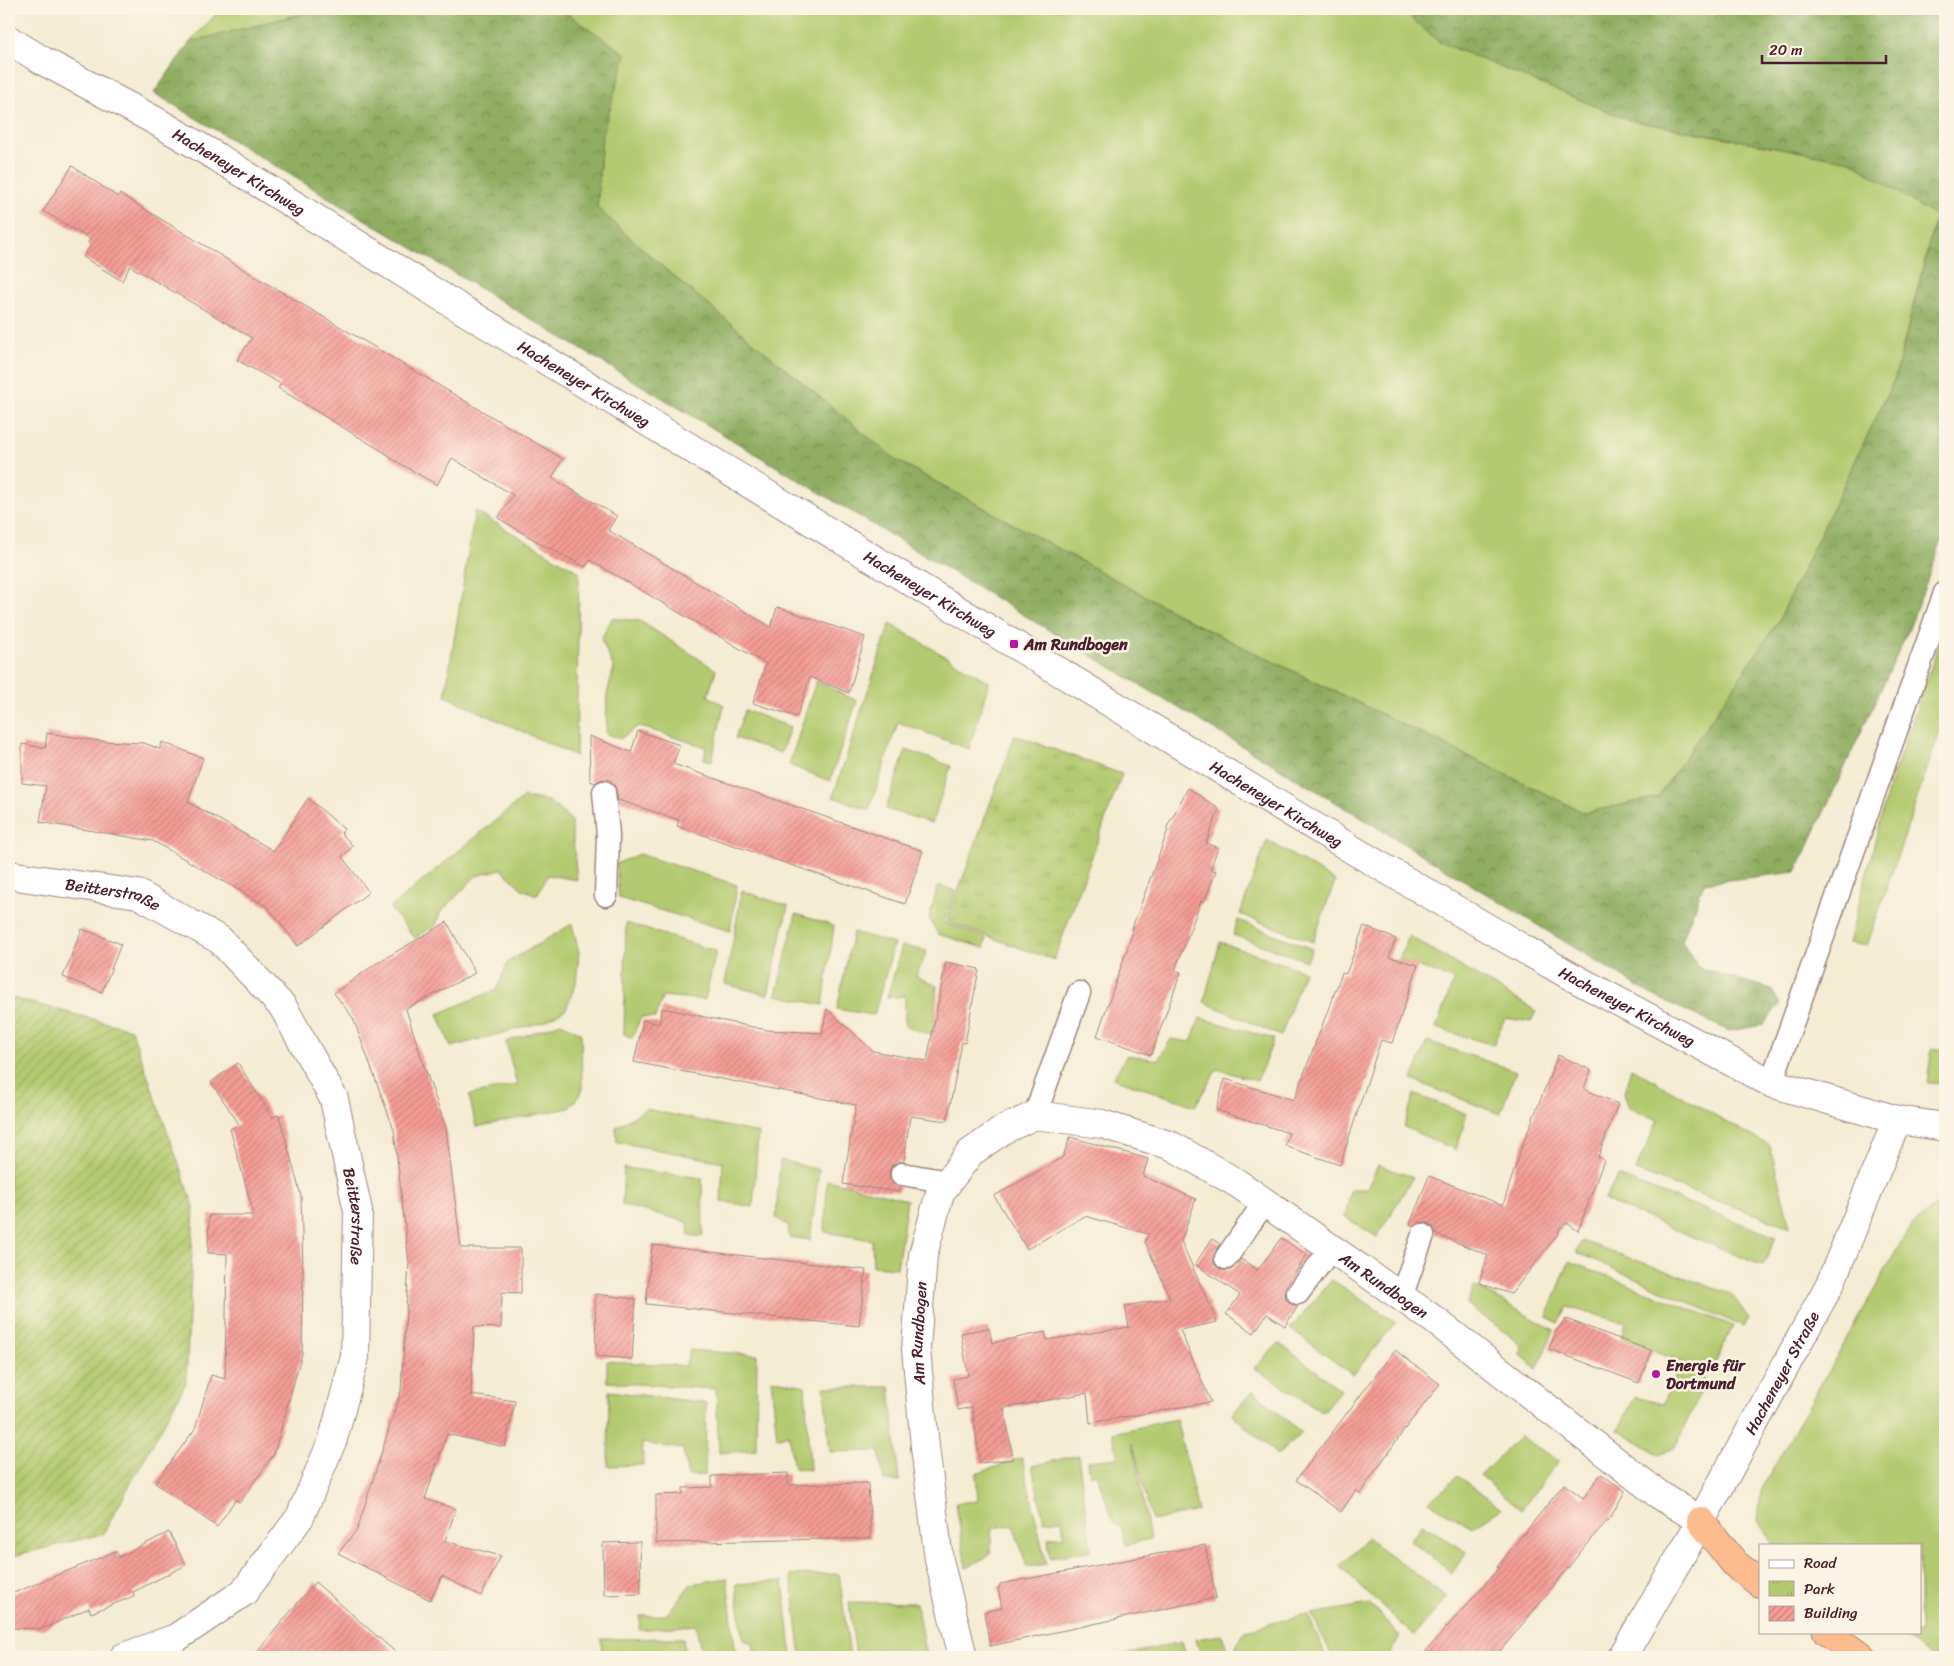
<svg xmlns="http://www.w3.org/2000/svg" width="1954" height="1666" viewBox="0 0 1954 1666" font-family="Sriracha,sans-serif">
<style>
.grass{fill:#b4ca6f;stroke:#7f744d}
.forest{fill:url(#forest-crowns);stroke:#6c6646}
.park{fill:url(#park-tufts);stroke:#7f744d}
.garden{fill:url(#garden-furrows);stroke:#7f744d}
.building{fill:url(#building-hatch)}
.lines{fill:none;stroke-linecap:round;stroke-linejoin:round}
.service-casing{stroke:#9f867f;stroke-width:25}
.minor-casing{stroke:#9f867f;stroke-width:30}
.trunk-casing{stroke:#9f867f;stroke-width:30}
.service{stroke:#fff;stroke-width:22}
.minor{stroke:#fff;stroke-width:28}
.trunk{stroke:#fbbb8d;stroke-width:28}
.poi-dot{fill:#b5179e;stroke:#fcf5e5;stroke-width:2}
.labels{text-anchor:middle;stroke-width:5;stroke-linejoin:round;paint-order:stroke}
.street-label{font-size:16px;fill:#4a1f2b;stroke:#fcf5e5}
.poi-label{font-size:16px;font-weight:bold;fill:#4a1f2b;stroke:#fcf5e5;text-anchor:start}
</style>
<defs>
<pattern id="forest-crowns" width="20" height="18" patternUnits="userSpaceOnUse" patternTransform="scale(1.25)"><rect width="20" height="18" fill="#8fae62"/><path d="M2 6a3 3 0 1 1 6 0M12 15a3 3 0 1 1 6 0" fill="none" stroke="#778d51"/></pattern>
<pattern id="park-tufts" width="24" height="20" patternUnits="userSpaceOnUse" patternTransform="scale(1.25)"><rect width="24" height="20" fill="#b4ca6f"/><path d="M3 7l-1-3M5 7V3M7 7l1-3M15 17l-1-3M17 17v-4M19 17l1-3" fill="none" stroke="#9cad60"/></pattern>
<pattern id="garden-furrows" width="10" height="10" patternUnits="userSpaceOnUse" patternTransform="scale(1.25)"><rect width="10" height="10" fill="#b4ca6f"/><path d="M-1 1l2-2M0 10L10 0M9 11l2-2" fill="none" stroke="#9cad60"/></pattern>
<pattern id="building-hatch" width="6" height="6" patternUnits="userSpaceOnUse" patternTransform="scale(1.25)"><rect width="6" height="6" fill="#f59c95"/><path d="M-1 1l2-2M0 6l6-6M5 7l2-2" fill="none" stroke="#c87f7a"/></pattern>
</defs>
<rect width="100%" height="100%" fill="#fcf5e5"/>
<filter id="ink" filterUnits="userSpaceOnUse"><feTurbulence type="fractalNoise" baseFrequency=".02" numOctaves="2"/><feDisplacementMap in="SourceGraphic" scale="10" xChannelSelector="R" yChannelSelector="G"/><feConvolveMatrix kernelMatrix="1 2 1 2 8 2 1 2 1" color-interpolation-filters="sRGB"/></filter>
<filter id="wash" filterUnits="userSpaceOnUse"><feTurbulence type="fractalNoise" baseFrequency=".0096" numOctaves="4" result="noise"/><feDisplacementMap in="SourceGraphic" scale="20" xChannelSelector="R" yChannelSelector="G"/><feGaussianBlur stdDeviation="1.12" result="paint"/><feColorMatrix in="noise" values="0 0 0 0 0 0 0 0 0 0 0 0 0 0 0 0 0 1.4 0 .05"/><feComposite in="paint" operator="in"/></filter>
<g filter="url(#wash)">
<rect width="100%" height="100%" fill="#f4ecd3"/>
<g class="grass">
<path d="M221 9H321L190 42Z"/>
<path d="M560 9H1401L1439 42 1629 120 1851 161 1936 216 1895 378 1778 622 1658 797 1585 813 1198 625 896 460 666 270 597 208 602 134 626 54Z"/>
<path d="M475 511 579 572 576 756 445 696Z"/>
<path d="M612 618 640 621 716 670 708 696 724 705 712 761 704 759 706 747 638 726 620 739 606 734 607 694 614 668 601 639Z"/>
<path d="M890 624 989 682 969 749 898 722 869 810 833 797Z"/>
<path d="M1945 627V716L1867 946 1849 943 1888 790Z"/>
<path d="M816 681 857 701 830 781 789 765Z"/>
<path d="M745 710 790 727 781 753 735 738Z"/>
<path d="M906 750 951 766 932 823 886 809Z"/>
<path d="M524 797 548 801 571 820 577 880 548 875 537 895 522 889 501 869 476 876 440 913 436 925 415 938 390 908Z"/>
<path d="M1267 840 1335 881 1313 942 1240 914Z"/>
<path d="M639 854 737 885 730 931 619 898 616 864Z"/>
<path d="M938 885 956 891 944 923 986 938 984 948 938 934 929 918Z"/>
<path d="M742 891 788 906 768 995 725 984Z"/>
<path d="M796 914 834 926 823 1005 776 995Z"/>
<path d="M1238 920 1312 949 1307 961 1233 935Z"/>
<path d="M626 923 716 951 705 1000 663 996 655 1018 641 1017 632 1038 624 1034Z"/>
<path d="M572 924 579 952 576 983 566 1009 546 1021 451 1047 438 1014 497 989 508 962Z"/>
<path d="M853 932 894 944 874 1015 837 1009Z"/>
<path d="M1409 936 1536 1011 1531 1022 1505 1018 1493 1045 1436 1028 1454 980 1399 959Z"/>
<path d="M1220 942 1304 971 1281 1036 1204 1002Z"/>
<path d="M902 946 927 951 916 976 937 986 933 1036 905 1026V996L887 998Z"/>
<path d="M1200 1018 1274 1039 1257 1081 1217 1069 1195 1106 1113 1078 1127 1055 1158 1060 1171 1039 1191 1042Z"/>
<path d="M561 1023 581 1033 582 1092 569 1108 476 1127 469 1095 517 1085 506 1042Z"/>
<path d="M1427 1041 1516 1071 1500 1114 1412 1080Z"/>
<path d="M1932 1048 1945 1050V1084L1927 1083Z"/>
<path d="M1631 1068 1770 1146 1790 1227 1635 1171 1658 1120 1629 1108 1624 1093Z"/>
<path d="M1414 1094 1467 1114 1456 1150 1404 1127Z"/>
<path d="M646 1109 758 1133 753 1207 721 1201 723 1162 617 1142 616 1127Z"/>
<path d="M780 1160 819 1170 810 1240 789 1237V1226L776 1218Z"/>
<path d="M1378 1165 1413 1177 1377 1237 1345 1217 1351 1189H1367Z"/>
<path d="M624 1168 702 1178 703 1236H689L688 1222 622 1205Z"/>
<path d="M1618 1176 1776 1237 1763 1266 1604 1200Z"/>
<path d="M827 1180 907 1200 897 1268 873 1266 872 1240 825 1232Z"/>
<path d="M1945 1200V1657H1932L1897 1632H1920V1545H1773L1758 1520 1761 1490 1908 1230 1938 1203Z"/>
<path d="M1582 1241 1731 1294 1749 1318 1744 1327 1576 1252Z"/>
<path d="M1569 1261 1733 1326 1710 1374 1621 1337 1625 1323 1567 1307 1558 1323 1547 1317Z"/>
<path d="M1332 1280 1396 1322 1353 1375 1290 1329Z"/>
<path d="M1474 1286 1554 1330 1537 1369 1521 1355 1522 1348 1517 1341 1467 1304Z"/>
<path d="M1279 1343 1341 1390 1323 1412 1254 1368Z"/>
<path d="M690 1350 757 1355 756 1450 719 1453 716 1389 607 1382V1361L685 1366Z"/>
<path d="M1679 1368 1706 1380 1675 1447 1660 1455 1618 1430 1635 1397 1663 1404Z"/>
<path d="M771 1379 805 1386 810 1470 794 1468 788 1434 777 1438Z"/>
<path d="M824 1387H890L899 1481H884L879 1451 830 1452Z"/>
<path d="M609 1391 706 1403 705 1475 688 1476 683 1449 642 1443 643 1465 608 1466Z"/>
<path d="M1253 1391 1302 1433 1277 1455 1232 1414Z"/>
<path d="M1176 1419 1198 1511 1152 1521 1133 1444 1150 1539 1126 1545 1121 1526 1115 1525 1096 1473 1090 1475 1088 1461 1118 1458 1113 1433Z"/>
<path d="M1520 1436 1559 1461 1521 1510 1480 1476Z"/>
<path d="M1078 1455 1091 1550 1050 1558 1048 1538 1064 1536 1062 1519 1044 1521 1032 1466Z"/>
<path d="M1022 1458 1046 1564 1027 1567 1013 1525 992 1528 990 1555 966 1568 956 1503 978 1501 976 1474Z"/>
<path d="M1458 1476 1501 1509 1472 1528 1429 1502Z"/>
<path d="M1422 1524 1467 1552 1452 1573 1411 1541Z"/>
<path d="M1367 1538 1447 1597 1414 1636 1340 1566Z"/>
<path d="M839 1574 850 1657H801L791 1575Z"/>
<path d="M727 1578 736 1657H702L696 1625 639 1630 640 1616 666 1615 691 1584Z"/>
<path d="M783 1581 792 1657H755L753 1643 743 1640 736 1584Z"/>
<path d="M849 1602 916 1603 926 1657H856Z"/>
<path d="M1370 1604 1400 1636 1388 1657H1333L1311 1614Z"/>
<path d="M1307 1614 1327 1657H1239L1236 1646 1246 1630Z"/>
<path d="M1222 1635 1230 1657H1201L1196 1639Z"/>
<path d="M683 1638 685 1657H602L601 1639Z"/>
<path d="M1182 1642 1186 1657 1121 1656Z"/>
</g>
<path class="forest" d="M321 9H560L626 54 602 134 597 208 666 270 896 460 1198 625 1585 813 1658 797 1778 622 1895 378 1936 217 1851 161 1629 120 1439 42 1401 9H1945V532L1909 629 1796 872 1704 883 1682 941 1698 967 1771 989 1780 1004 1763 1025 1729 1031 1652 995 1357 815 154 93 190 42Z"/>
<path class="park" d="M1015 735 1122 774 1054 960 947 922Z"/>
<path class="garden" d="M9 997 131 1029 194 1207 186 1383 103 1534 9 1557Z"/>
<g id="blocks">
<g class="building">
<path d="M72 166 118 197 120 194 241 268 563 459 552 478 617 516 608 530 771 627 777 607 865 637 849 693 810 677 797 717 753 703 766 664 590 560 585 567 548 547V548L498 518 513 495 452 458 437 485 389 457 390 456 278 388 281 384 237 360 252 338 130 266 122 281 83 257 91 245 88 243 90 239 43 211Z"/>
<path d="M638 731 680 745 673 764 923 851 905 904 677 826 679 820 618 800 615 785 610 780 602 779 595 783 590 781 589 736 631 752Z"/>
<path d="M47 733 100 741 144 743 160 749 162 742 203 758 188 802 274 851 308 798 344 829 341 833 353 846 342 857 369 892 298 946 268 907 153 841 40 822 46 786 22 783V744L45 748Z"/>
<path d="M1188 788 1219 809 1206 843 1218 848 1210 869 1216 871 1204 902 1201 901 1175 970 1181 972 1151 1055 1097 1036 1133 932 1131 931 1168 830 1166 829Z"/>
<path d="M447 922 475 973 406 1009 423 1063 446 1128 461 1248H521V1293L502 1292 501 1328 474 1327 471 1395 515 1401 505 1447 447 1434 425 1499 456 1509 445 1541 501 1556 481 1596 442 1576 430 1600 338 1553 357 1530 401 1391 409 1263 394 1130 353 1018 334 993 377 963Z"/>
<path d="M1364 926 1396 939 1389 957 1418 965 1392 1043 1381 1040 1340 1165 1285 1146 1289 1133 1216 1110 1225 1079 1294 1100 1342 973 1346 974Z"/>
<path d="M82 929 121 944 102 992 63 977Z"/>
<path d="M946 962 979 969 965 1043 962 1042 947 1121 910 1116 904 1161 898 1162 892 1165 889 1172 890 1179 893 1184 900 1187 899 1192 843 1184 856 1105 634 1062 643 1020 659 1024 662 1008 767 1030 822 1033 827 1009 873 1051 927 1061Z"/>
<path d="M1558 1055 1591 1070 1584 1089 1618 1104 1598 1157 1604 1160 1578 1231 1567 1223 1563 1227H1560L1558 1234 1511 1294 1479 1283 1488 1255 1436 1234 1433 1227 1428 1223 1420 1222 1414 1226 1410 1224 1429 1176 1503 1205 1521 1149Z"/>
<path d="M238 1063 272 1117 279 1115 301 1196 303 1271 302 1353 274 1454 240 1502 235 1500 217 1527 155 1483 195 1429 211 1375 225 1379 227 1254 208 1253 209 1215H254L230 1129 239 1124 211 1082Z"/>
<path d="M1070 1137 1148 1159 1143 1176 1196 1199 1181 1241 1217 1322 1180 1330 1211 1402 1090 1423 1087 1393 1004 1408 1013 1459 980 1463 972 1407 958 1410 953 1379 968 1376 961 1333 989 1328 992 1343 1045 1332 1047 1340 1129 1327 1125 1306 1170 1298 1145 1242 1148 1234 1085 1216 1027 1249 994 1196 1063 1157Z"/>
<path d="M1281 1238 1307 1255 1285 1288 1286 1299 1291 1304 1298 1306 1285 1326 1267 1314 1254 1333 1226 1314 1240 1295 1195 1264 1212 1239 1220 1244 1213 1257 1214 1264 1219 1269 1225 1271 1231 1270 1241 1259 1258 1270Z"/>
<path d="M652 1245 866 1270 859 1326 646 1304Z"/>
<path d="M595 1294 636 1299 632 1359 596 1356Z"/>
<path d="M1566 1319 1652 1351 1639 1383 1549 1349 1557 1330Z"/>
<path d="M1395 1350 1440 1384 1407 1426 1360 1493 1356 1490 1341 1512 1296 1480Z"/>
<path d="M788 1473V1485L868 1483 871 1538 656 1543V1495L683 1494V1488L712 1487V1476Z"/>
<path d="M1601 1474 1625 1491 1611 1517 1590 1540 1540 1603 1495 1657H1421L1499 1568 1497 1567 1564 1484 1583 1498Z"/>
<path d="M169 1532 186 1565 133 1592 134 1596 91 1613 89 1608 42 1629 9 1628V1595L116 1551 119 1557Z"/>
<path d="M640 1542 641 1594 604 1595 603 1543Z"/>
<path d="M1205 1545 1216 1598 990 1646 984 1612 1002 1608 998 1588 1000 1587V1584Z"/>
<path d="M315 1582 401 1657H253Z"/>
</g>
</g>
</g>
<g filter="url(#ink)">
<use href="#blocks" fill-opacity="0" stroke="#9f867f" stroke-width="1"/>
<g class="lines">
<g class="service-casing">
<g id="service">
<path d="M604 792 608 835 606 895"/>
<path d="M1771 1083 1945 593"/>
<path d="M1035 1115 1079 993"/>
<path d="M902 1174 949 1182"/>
<path d="M1226 1258 1264 1203"/>
<path d="M1298 1293 1331 1249"/>
<path d="M1401 1297 1423 1235"/>
</g>
</g>
<g class="minor-casing">
<g id="minor">
<path id="s1" d="M9 40 43 61 154 120 217 157 450 302 1358 853 1567 974 1771 1083 1897 1120 1945 1127"/>
<path id="s2" d="M9 875 138 894 220 940 283 1007 334 1099 358 1211 355 1357 333 1439 300 1517 244 1592 176 1638 124 1657"/>
<path id="s3" d="M963 1657 939 1560 925 1447 916 1349 923 1255 940 1193 970 1153 1003 1130 1035 1115 1102 1124 1172 1146 1237 1183 1433 1319 1658 1494 1701 1521"/>
<path id="s4" d="M1622 1657 1701 1521 1830 1284 1897 1120"/>
</g>
</g>
<g class="trunk-casing">
<g id="trunk">
<path d="M1701 1521 1735 1564 1760 1583"/>
<path d="M1827 1632 1861 1657"/>
</g>
</g>
<use href="#service" class="service"/>
<use href="#minor" class="minor"/>
<use href="#trunk" class="trunk"/>
</g>
</g>
<g class="poi-dot">
<rect x="1009" y="639" width="10" height="10" rx="2.5"/>
<circle cx="1656" cy="1374" r="5"/>
</g>
<g class="labels">
<g class="street-label">
<text dy="6" stroke="none"><textPath href="#s1" startOffset="265">Hacheneyer Kirchweg</textPath></text>
<text dy="6" stroke="none"><textPath href="#s1" startOffset="670">Hacheneyer Kirchweg</textPath></text>
<text dy="6" stroke="none"><textPath href="#s1" startOffset="1075">Hacheneyer Kirchweg</textPath></text>
<text dy="6" stroke="none"><textPath href="#s1" startOffset="1480">Hacheneyer Kirchweg</textPath></text>
<text dy="6" stroke="none"><textPath href="#s2" startOffset="106">Beitterstraße</textPath></text>
<text dy="6" stroke="none"><textPath href="#s1" startOffset="1885">Hacheneyer Kirchweg</textPath></text>
<text dy="6" stroke="none"><textPath href="#s2" startOffset="541">Beitterstraße</textPath></text>
<text dy="6" stroke="none"><textPath href="#s3" startOffset="991">Am Rundbogen</textPath></text>
<text dy="6" stroke="none"><textPath href="#s3" startOffset="328">Am Rundbogen</textPath></text>
<text dy="6" stroke="none"><textPath href="#s4" startOffset="326">Hacheneyer Straße</textPath></text>
</g>
<g class="poi-label">
<text x="1024" y="650">Am Rundbogen</text>
<text x="1666" y="1371">Energie für<tspan x="1666" dy="18">Dortmund</tspan></text>
</g>
</g>
<rect width="1954" height="1666" fill="none" stroke="#fcf5e5" stroke-width="30"/>
<rect x="1759" y="1544" width="162" height="90" fill="#fcf5e5" stroke="#b59f9b"/>
<rect x="1769" y="1560" width="25" height="8" fill="#ffffff" stroke="#b59f9b"/>
<text x="1804" y="1568" font-size="15" fill="#4a1f2b">Road</text>
<rect x="1769" y="1581" width="25" height="15" fill="url(#park-tufts)" stroke="#b59f9b"/>
<text x="1804" y="1594" font-size="15" fill="#4a1f2b">Park</text>
<rect x="1769" y="1606" width="25" height="15" fill="url(#building-hatch)" stroke="#b59f9b"/>
<text x="1804" y="1618" font-size="15" fill="#4a1f2b">Building</text>
<path d="M1762 55v8h124v-8" fill="none" stroke="#4a1f2b" stroke-width="2.5"/>
<text x="1769" y="55" font-size="15" fill="#4a1f2b" stroke="#fcf5e5" stroke-width="4" paint-order="stroke">20 m</text>
</svg>
